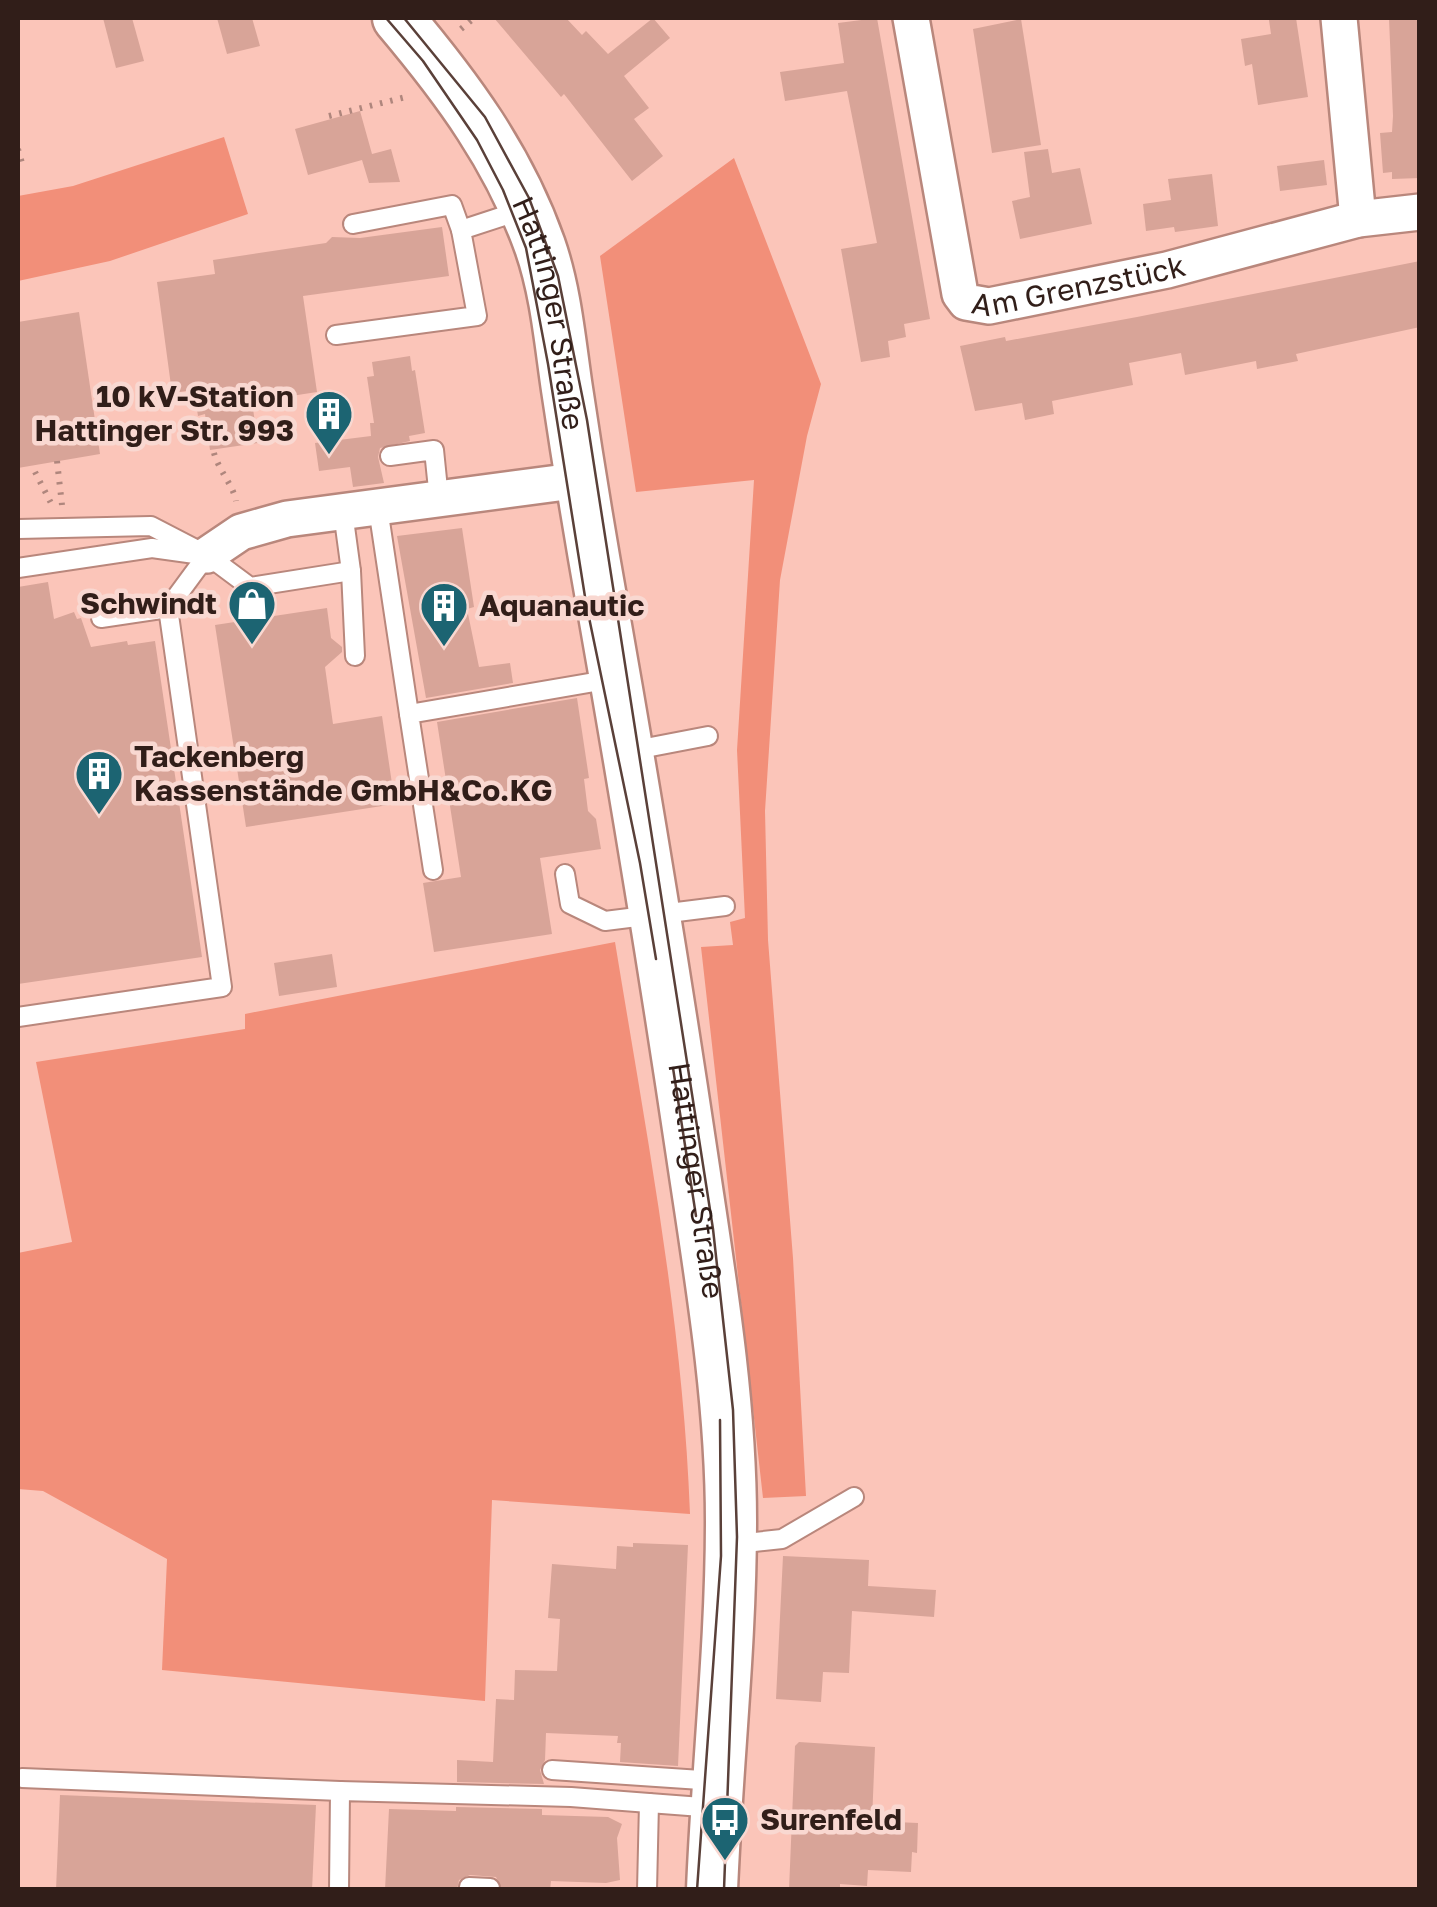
<svg xmlns="http://www.w3.org/2000/svg" width="1437" height="1907" viewBox="0 0 1437 1907" font-family="'Golos Text',sans-serif">
<style>
.green{fill:#f28f79}
.building{fill:#d8a498}
.lines{fill:none;stroke-linecap:round;stroke-linejoin:round}
.lane-casing{stroke:#b9877c;stroke-width:22}
.street-casing{stroke:#b9877c;stroke-width:40}
.secondary-casing{stroke:#b9877c;stroke-width:55}
.path{stroke:#af867d;stroke-width:6;stroke-dasharray:2.5 8;stroke-linecap:butt}
.lane{stroke:#fff;stroke-width:18}
.street{stroke:#fff;stroke-width:35}
.secondary{stroke:#fff;stroke-width:50}
.tram{stroke:#5a4039;stroke-width:2.5}
.labels{text-anchor:middle;stroke-width:9;stroke-linejoin:round;paint-order:stroke}
.street-label{font-size:30px;fill:#311e19;stroke:#f9d8d1}
.poi-label{font-size:30px;font-weight:bold;fill:#311e19;stroke:#f9d8d1;text-anchor:start}
</style>
<rect width="100%" height="100%" fill="#fbc5b9"/>
<g class="green">
<path d="M224 137 248 214 110 261 18 281V196L73 186Z"/>
<path d="M734 158 821 384 807 436 780 580 765 811 768 940 793 1258 806 1496 763 1498 701 947 733 945 730 922 745 918 737 750 754 480 636 492 600 256Z"/>
<path d="M615 942C646 1132 683 1322 690 1514L492 1500 485 1701 162 1670 167 1559 43 1491 18 1489V1253L72 1242 36 1062 245 1029V1014Z"/>
</g>
<g class="building">
<path d="M103 18H132L144 61 116 68Z"/>
<path d="M217 18H252L260 46 227 54Z"/>
<path d="M494 18H566L582 35 586 31 608 54 653 18 670 38 624 76 649 108 634 119 663 156 632 181 564 94 561 97Z"/>
<path d="M877 18 930 319 904 324 906 337 888 341 890 357 861 362 841 249 877 243 847 91 785 101 780 72 844 63 838 23Z"/>
<path d="M1296 18 1308 97 1258 105 1252 64 1245 66 1241 39 1271 34 1269 20Z"/>
<path d="M1389 18H1420V178L1392 179V172L1383 173 1380 133 1392 132 1393 116Z"/>
<path d="M1021 19 1041 145 992 153 973 29Z"/>
<path d="M360 111 372 154 391 149 400 182 369 183 362 160 308 175 295 129Z"/>
<path d="M1048 149 1052 173 1080 168 1092 224 1020 239 1012 201 1030 197 1024 152Z"/>
<path d="M1324 160 1327 185 1280 191 1277 166Z"/>
<path d="M1212 174 1218 226 1175 232 1174 227 1146 231 1143 204 1171 200 1168 179Z"/>
<path d="M442 227 449 276 303 296 317 392 252 402 258 443 210 450 205 414 198 416 194 390 172 393 157 282 215 274 213 260 326 243 332 237 360 238Z"/>
<path d="M1420 261V327L1296 354 1298 361 1257 369 1256 361 1185 375 1181 353 1129 363 1133 385 1052 401 1054 414 1025 420 1022 403 975 411 960 346 1005 337 1006 341 1137 317Z"/>
<path d="M79 312 100 454 18 468V322Z"/>
<path d="M410 356 412 371 415 370 425 433 409 436 410 441 380 448 378 457 384 483 353 487 350 467 319 471 315 443 371 436 370 423H374L367 377 374 376 372 362Z"/>
<path d="M462 528 474 607 467 609 479 667 510 663 513 683 426 698 397 536Z"/>
<path d="M48 582 54 619 74 612 77 619 81 618 91 647 127 641 128 645 155 641 202 957 18 984V587Z"/>
<path d="M327 608 331 638 342 647V652L325 667 333 724 382 716 395 804 246 827 215 625Z"/>
<path d="M577 698 589 778 584 779 588 811 596 819 601 849 540 858 552 934 434 952 423 883 461 877 437 722Z"/>
<path d="M332 954 337 987 279 996 274 963Z"/>
<path d="M633 1543 688 1545 678 1766 620 1762 621 1743H617L618 1736 546 1733 545 1760 540 1770 544 1784 457 1782V1760L493 1762 496 1699 514 1700 515 1670 557 1671 560 1619 548 1618 552 1564 616 1569 617 1546 633 1547Z"/>
<path d="M783 1556 869 1560 868 1586 936 1590 934 1617 852 1611 849 1673 823 1672 821 1702 776 1699Z"/>
<path d="M799 1742 875 1747 872 1821 918 1823 917 1853 912 1852 911 1872 868 1870 867 1886 840 1884V1890H789L795 1746Z"/>
<path d="M60 1795 316 1805 312 1890H56Z"/>
<path d="M456 1807 542 1809V1815L608 1817 622 1824 617 1838 620 1880 606 1883 551 1881 550 1890H502L496 1877 470 1875 459 1880 457 1890H385L389 1809 456 1811Z"/>
</g>
<g class="lines">
<g class="lane-casing">
<g id="lane">
<path d="M353 224 452 205 461 230"/>
<path d="M336 335 477 316 461 230 522 210"/>
<path d="M390 456 434 450 439 499"/>
<path d="M378 508 409 714"/>
<path d="M343 512 351 571 355 656"/>
<path d="M18 529 151 526 207 555 250 587 351 571"/>
<path d="M18 568 152 548 195 554"/>
<path d="M101 618 168 608"/>
<path d="M630 751 708 736"/>
<path d="M433 870 409 714 612 679"/>
<path d="M565 874 570 904 605 921 725 906"/>
<path d="M18 1017 222 987 168 608 207 555"/>
<path d="M736 1544 782 1539 854 1497"/>
<path d="M552 1770 716 1781"/>
<path d="M22 1778 340 1791"/>
<path d="M469 1887 490 1888"/>
<path d="M339 1890 340 1791 571 1797 649 1803"/>
<path d="M647 1890 649 1803 715 1808"/>
</g>
</g>
<g class="street-casing">
<g id="street">
<path id="s1" d="M911 18 960 294 966 302 989 306 1167 270 1358 219 1420 212"/>
<path d="M1339 18 1358 219"/>
<path d="M207 555 241 532 287 519 581 480"/>
</g>
</g>
<g class="secondary-casing">
<g id="secondary">
<path id="s2" d="M398 18C457 88 509 158 540 246 556 292 560 342 567 389 578 463 590 536 603 609 635 791 665 973 692 1155 710 1276 731 1399 731 1521 731 1644 717 1767 712 1890"/>
</g>
</g>
<g class="path">
<path d="M461 29 474 18"/>
<path d="M329 116 410 96"/>
<path d="M18 149 22 163"/>
<path d="M214 453C219 471 233 485 236 501"/>
<path d="M57 461 62 505"/>
<path d="M35 472 52 505"/>
</g>
<use href="#lane" class="lane"/>
<use href="#street" class="street"/>
<use href="#secondary" class="secondary"/>
<g class="tram">
<path d="M386 18 423 61 477 140 503 190 526 248 548 364 586 603 640 863 656 959"/>
<path d="M404 18 485 117 529 198 558 276 587 420 713 1229 733 1410 737 1537 724 1890"/>
<path d="M673 1068 696 1216"/>
<path d="M697 1890 721 1556 720 1420"/>
</g>
</g>
<defs>
<g id="building-pin" transform="scale(2.5)"><path d="M0 17L-7.5 6A9.5 9.5 0 1 1 7.5 6Z" fill="#1c6472" stroke="#f9d8d1"/><path d="M-4-6H4V6H1V3H-1V6H-4ZM-2.5-4.3h1.7v1.8h-1.7ZM.8-4.3h1.7v1.8H.8ZM-2.5-1h1.7V.8h-1.7ZM.8-1h1.7V.8H.8Z" fill="#fff"/></g>
<g id="shop-pin" transform="scale(2.5)"><path d="M0 17L-7.5 6A9.5 9.5 0 1 1 7.5 6Z" fill="#1c6472" stroke="#f9d8d1"/><path d="M-5-2.5h2.3a2.7 3.5 0 0 1 5.4 0H5L5.5 6h-11ZM-1.5-2.5h3a1.5 2.3 0 0 0-3 0Z" fill="#fff"/></g>
<g id="bus-pin" transform="scale(2.5)"><path d="M0 17L-7.5 6A9.5 9.5 0 1 1 7.5 6Z" fill="#1c6472" stroke="#f9d8d1"/><path d="M-5-6H5V4H4V6H2V4H-2V6H-4V4H-5ZM-3.5-4V0h7V-4ZM-3.5 1.2v1.5H-2V1.2ZM2 1.2v1.5H3.5V1.2Z" fill="#fff"/></g>
</defs>
<g fill-rule="evenodd">
<use href="#building-pin" x="329" y="414"/>
<use href="#shop-pin" x="252" y="604"/>
<use href="#building-pin" x="444" y="606"/>
<use href="#building-pin" x="99" y="774"/>
<use href="#bus-pin" x="725" y="1820"/>
</g>
<g class="labels">
<g class="street-label">
<text dy="10" stroke="none"><textPath href="#s1" startOffset="405">Am Grenzstück</textPath></text>
<text dy="10" stroke="none"><textPath href="#s2" startOffset="338">Hattinger Straße</textPath></text>
<text dy="10" stroke="none"><textPath href="#s2" startOffset="1218">Hattinger Straße</textPath></text>
</g>
<g class="poi-label">
<text x="294" y="407" text-anchor="end">10 kV-Station<tspan x="294" dy="34">Hattinger Str. 993</tspan></text>
<text x="217" y="614" text-anchor="end">Schwindt</text>
<text x="479" y="616">Aquanautic</text>
<text x="134" y="767">Tackenberg<tspan x="134" dy="34">Kassenstände GmbH&amp;Co.KG</tspan></text>
<text x="760" y="1830">Surenfeld</text>
</g>
</g>
<rect width="1437" height="1907" fill="none" stroke="#311e19" stroke-width="40"/>
</svg>
